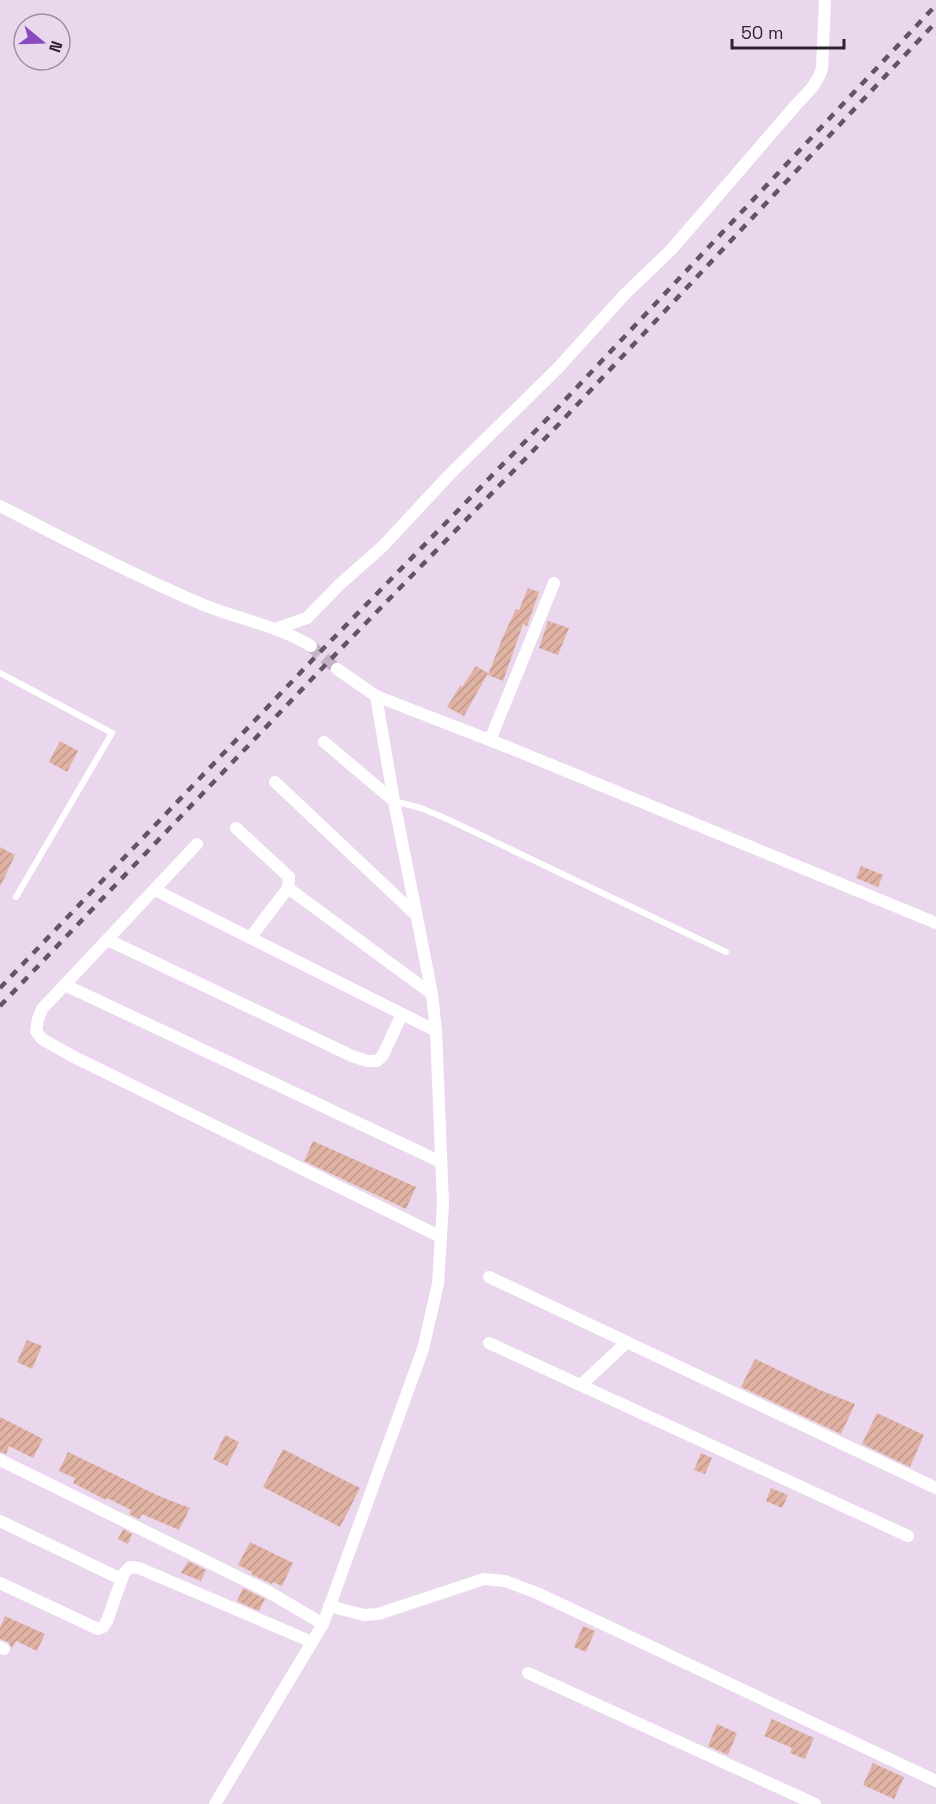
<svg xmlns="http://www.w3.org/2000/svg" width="936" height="1804" viewBox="0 0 936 1804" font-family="'Space Grotesk',sans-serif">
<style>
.building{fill:url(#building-hatch)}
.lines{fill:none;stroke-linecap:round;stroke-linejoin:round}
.minor-tunnel{stroke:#c4b3c7;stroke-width:12;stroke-dasharray:12 6;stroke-linecap:butt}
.service{stroke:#fff;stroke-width:6}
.minor{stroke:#fff;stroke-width:12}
.rail{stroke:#605562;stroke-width:4.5;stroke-dasharray:8 8;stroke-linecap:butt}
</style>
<defs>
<pattern id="building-hatch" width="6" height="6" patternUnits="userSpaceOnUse" patternTransform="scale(1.5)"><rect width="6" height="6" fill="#e0b2a3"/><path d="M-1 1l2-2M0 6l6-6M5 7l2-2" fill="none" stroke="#c0998c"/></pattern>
</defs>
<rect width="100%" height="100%" fill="#ead7ee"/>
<g class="building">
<path d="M528 588 539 592 527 626 523 624 503 681 488 675 502 639 516 609 519 610Z"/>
<path d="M548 621 569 628 558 655 539 648Z"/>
<path d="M476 666 488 673 464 716 447 707 460 686 462 687Z"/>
<path d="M60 741 78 751 67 772 49 762Z"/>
<path d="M0 847 15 855 0 887Z"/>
<path d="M861 866 883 875 878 887 856 878Z"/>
<path d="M313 1141 416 1187 406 1209 304 1161Z"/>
<path d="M27 1340 42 1346 32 1369 17 1362Z"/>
<path d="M755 1359 820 1390 855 1404 841 1434 741 1387Z"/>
<path d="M877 1413 924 1435 910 1467 862 1444Z"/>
<path d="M0 1417 43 1439 33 1458 9 1446 6 1454 0 1452Z"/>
<path d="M225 1435 239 1442 227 1466 213 1459Z"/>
<path d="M283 1449 360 1488 340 1527 263 1487Z"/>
<path d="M68 1452 159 1496 190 1508 179 1530 142 1514 139 1519 129 1514 131 1510 107 1498 106 1500 73 1483 75 1478 59 1471Z"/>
<path d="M701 1453 712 1458 705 1474 694 1470Z"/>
<path d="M771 1488 788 1495 782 1508 766 1501Z"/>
<path d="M123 1529 132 1534 128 1544 118 1539Z"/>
<path d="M250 1542 293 1563 282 1586 273 1582 272 1584 251 1574 252 1572 238 1565Z"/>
<path d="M188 1561 206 1570 201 1581 181 1573Z"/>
<path d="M243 1588 265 1599 259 1611 237 1601Z"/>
<path d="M5 1616 45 1634 37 1651 16 1641 12 1648 8 1642 0 1639V1628Z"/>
<path d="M583 1626 595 1631 586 1652 574 1647Z"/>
<path d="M772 1719 814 1738 805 1759 790 1753 792 1748 764 1736Z"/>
<path d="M717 1724 737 1733 728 1755 708 1746Z"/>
<path d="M873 1763 904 1777 894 1799 863 1785Z"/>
</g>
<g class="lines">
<path class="minor-tunnel" d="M311 646 337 669"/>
<g class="service">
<path d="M0 673 112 733 16 897"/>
<path d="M394 801 421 808 447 819 726 952"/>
</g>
<g class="minor">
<path d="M0 506C66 540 131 574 199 603 236 619 277 625 311 646"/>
<path d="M275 629 307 618 339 585 383 546 452 472 558 368 625 294 671 250 795 106C806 94 817 85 822 69L825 0"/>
<path d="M337 669 376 696 515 750 936 923"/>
<path d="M490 740 554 583"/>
<path d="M324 742 394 801"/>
<path d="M275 782 416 915"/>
<path d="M236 828 289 877 288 888 250 938"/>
<path d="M197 844 42 1009 38 1019 36 1031 42 1039 72 1056 441 1237"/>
<path d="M288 888 432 994"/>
<path d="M155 890 436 1031"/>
<path d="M108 940 352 1056 367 1061H377L383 1055 402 1014"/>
<path d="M65 985 441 1162"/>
<path d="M489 1277 936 1488"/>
<path d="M489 1343 908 1536"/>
<path d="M581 1385 627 1342"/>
<path d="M0 1460 267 1591 323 1624"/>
<path d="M0 1521 121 1579"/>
<path d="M0 1583 98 1629 103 1627 107 1621 124 1573 130 1567 139 1568 312 1642"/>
<path d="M329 1606 364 1615 378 1614 484 1579 505 1581 537 1593 936 1781"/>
<path d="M0 1647 4 1649"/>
<path d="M528 1673 815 1804"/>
<path d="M215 1804 323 1624 423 1349 438 1284 443 1204 436 1031 432 994 394 801 376 696"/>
</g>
<g class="rail">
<path d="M0 988 321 651 550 416 936 5"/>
<path d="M0 1006 330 660 559 424 936 22"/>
</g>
</g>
<g transform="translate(42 42) rotate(109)"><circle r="28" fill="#ead7ee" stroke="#9d8fa0" stroke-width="1.5"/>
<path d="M0-4.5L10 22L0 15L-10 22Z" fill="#894ac0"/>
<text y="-9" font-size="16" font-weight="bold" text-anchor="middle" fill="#2a232c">N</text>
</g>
<path d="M732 39v9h112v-9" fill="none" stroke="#2a232c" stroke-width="3"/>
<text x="741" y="39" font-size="18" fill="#2a232c" stroke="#ead7ee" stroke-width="4.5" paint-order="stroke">50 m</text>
</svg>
